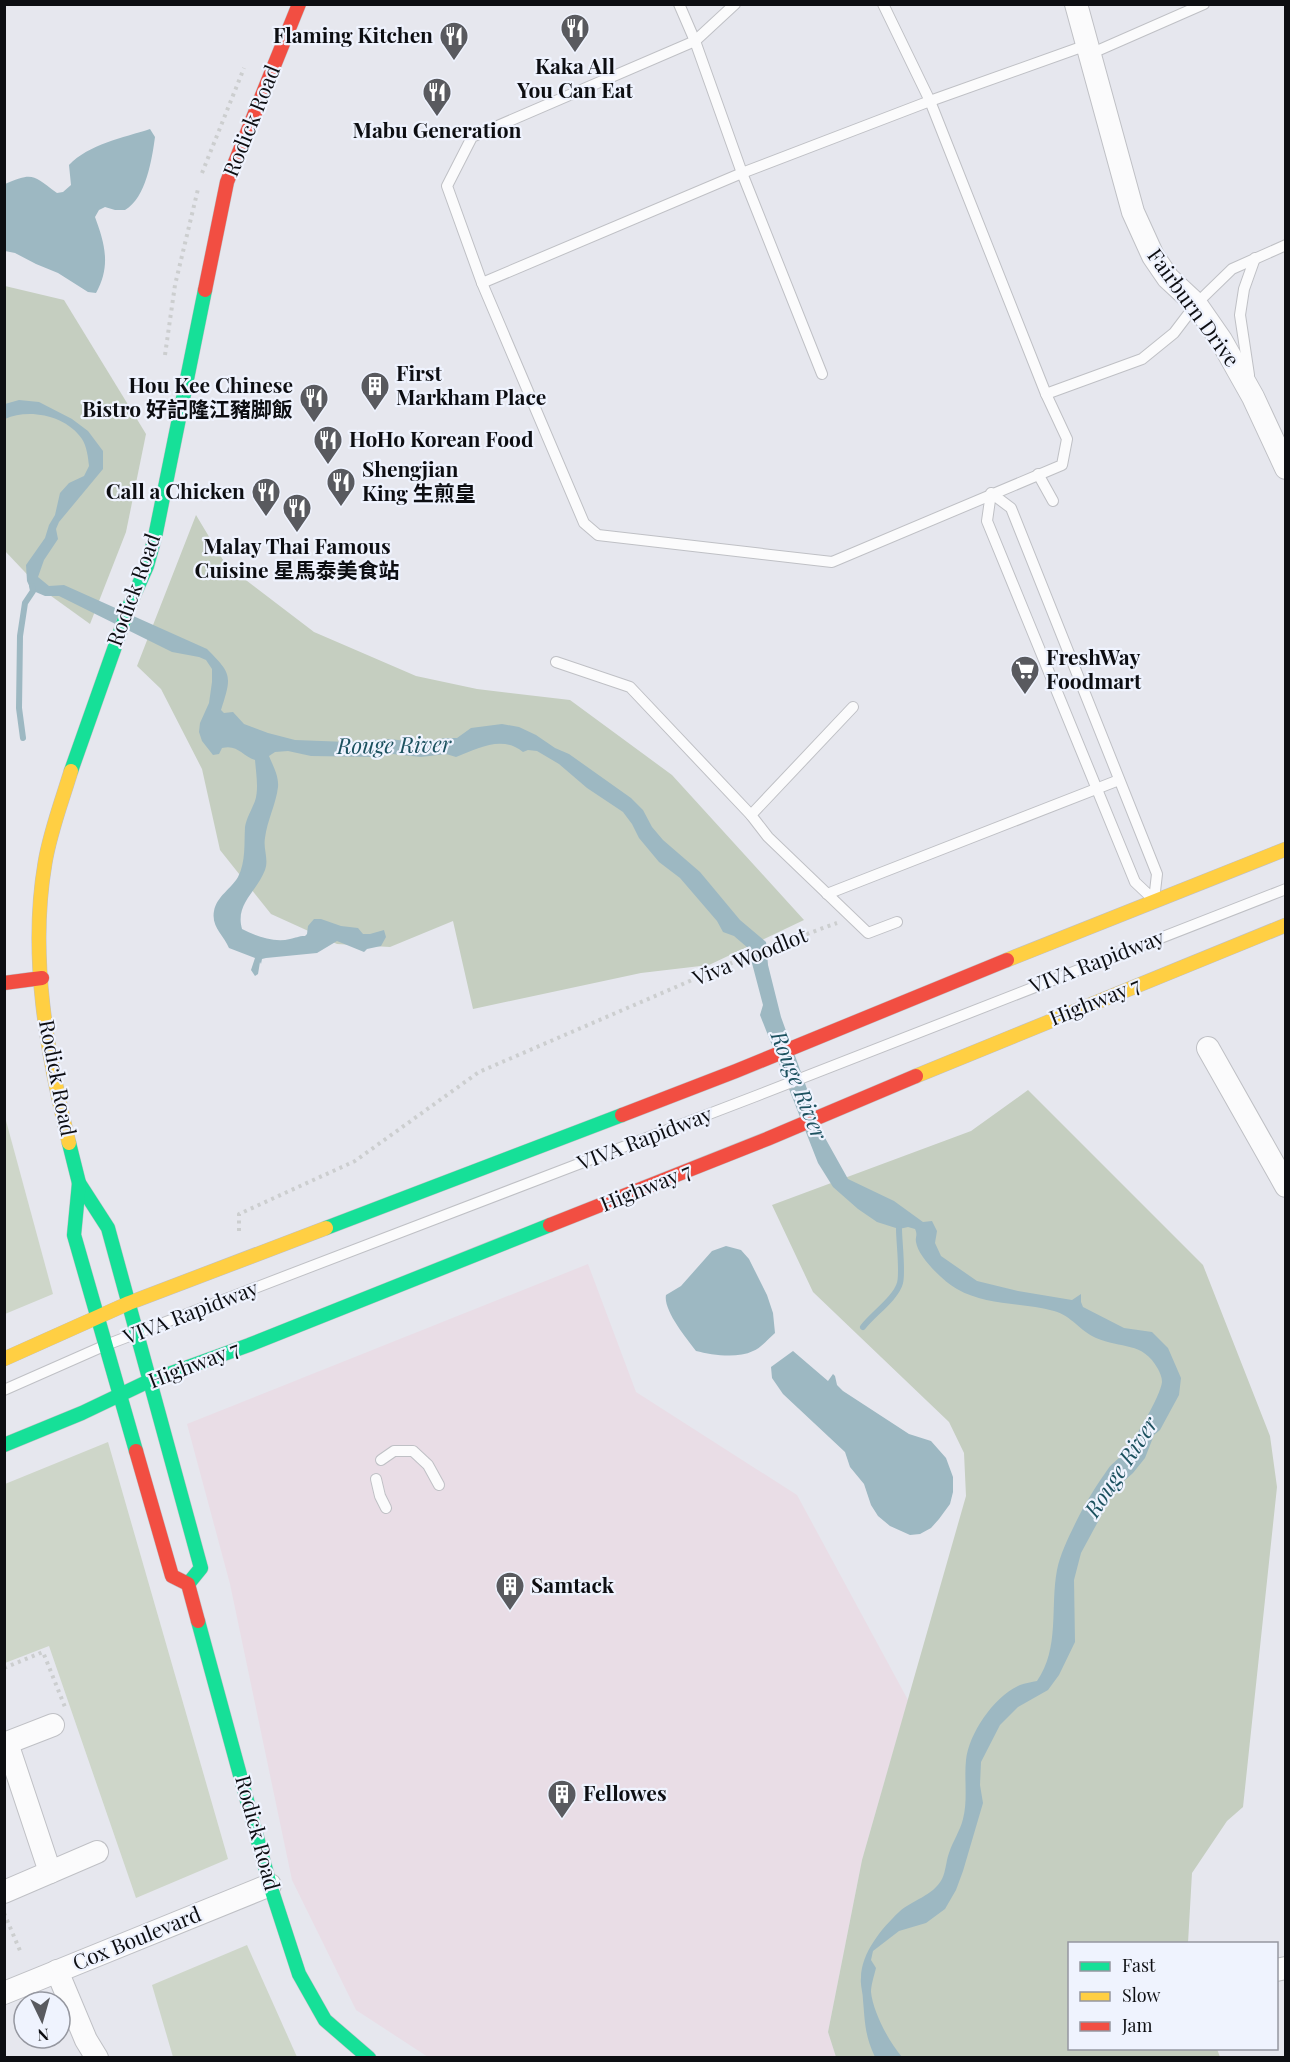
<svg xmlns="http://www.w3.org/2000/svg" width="1290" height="2062" viewBox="0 0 1290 2062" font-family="'Playfair Display','Noto Sans SC',serif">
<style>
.industrial{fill:#e9dde6}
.green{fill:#ced6c9}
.forest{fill:#c5cec0}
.water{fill:#9db8c2}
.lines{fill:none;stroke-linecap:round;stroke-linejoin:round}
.stream{stroke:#9db8c2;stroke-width:6}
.lane-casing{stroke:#bfc0c5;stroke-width:12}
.street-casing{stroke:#bfc0c5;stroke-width:24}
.fast-casing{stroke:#bfc0c5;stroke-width:15}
.slow-casing{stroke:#bfc0c5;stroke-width:15}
.jam-casing{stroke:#bfc0c5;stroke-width:15}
.path{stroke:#cccecf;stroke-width:4;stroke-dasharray:3 4.5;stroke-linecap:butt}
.lane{stroke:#fbfbfc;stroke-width:10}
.street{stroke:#fbfbfc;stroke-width:22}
.fast{stroke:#16e098;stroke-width:14}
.slow{stroke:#ffcf43;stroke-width:14}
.jam{stroke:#f24e42;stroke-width:14}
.labels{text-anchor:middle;stroke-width:4.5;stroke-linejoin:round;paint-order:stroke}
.poi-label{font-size:21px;font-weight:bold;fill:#0d0e12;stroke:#eff3fe;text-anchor:start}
.street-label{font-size:21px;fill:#0d0e12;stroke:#eff3fe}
.water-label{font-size:22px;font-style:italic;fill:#1c515f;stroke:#eff3fe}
</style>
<rect width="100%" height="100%" fill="#e6e7ee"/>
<path class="industrial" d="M588 1264 636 1392 797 1495 908 1700 862 1860 828 2032 836 2057H428L356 2010 292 1880 230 1584 187 1424Z"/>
<g class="green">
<path d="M5 1117 53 1294 5 1314H4Z"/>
<path d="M108 1442 228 1859 136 1898 49 1646 5 1663V1484Z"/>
<path d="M247 1945 297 2057H173L152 1985Z"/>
</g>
<g class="forest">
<path d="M5 286 64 300 146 434 126 532 90 624 40 588 5 551Z"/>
<path d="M196 515 226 565 314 632 416 676 477 689 570 700 672 775 804 920 709 965 641 973 473 1009 453 921 390 947 337 944 271 914 220 850 202 769 161 689 137 666Z"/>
<path d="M1028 1090 1203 1265 1270 1436 1277 1487 1243 1807 1227 1821 1192 1873 1188 1943 1070 1944V2048L1217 2049 1220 2057H836L828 2032 862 1860 966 1496 964 1453 949 1422 813 1292 772 1205 971 1131Z"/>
</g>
<g class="water">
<path d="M150 129 155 137C152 159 146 198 125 210H115L105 207 99 210 95 217C105 244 111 266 96 293L88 292 58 273 36 264 15 253 5 251V184C34 172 32 175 57 193L63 192 71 185 69 165C89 144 123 138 150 129Z"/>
<path d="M19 400 39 402 72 419 88 431 103 451V469L59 522 56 529 58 539 44 560 38 577 49 586 64 585 207 649C232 674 232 676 221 710L224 713 233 712 244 724 268 733 295 740 348 742 390 739 421 743 445 738H457L471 728 502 724 519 727 536 735 555 748 569 754 631 798 643 810 652 827 663 840 700 872 740 920 766 942 768 965 781 1017 824 1136 848 1179 894 1201 923 1222 932 1221 937 1231 935 1243 941 1256 977 1281 1018 1291 1072 1300 1081 1294V1302L1083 1307 1124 1328 1152 1332 1168 1348 1181 1378 1179 1395 1160 1430 1154 1435 1145 1458 1133 1473 1106 1497 1101 1516 1081 1553 1074 1580 1075 1642 1059 1675 1048 1690 1018 1707 1000 1725 981 1762 980 1785 983 1803 963 1871 956 1890 945 1909 926 1923 899 1931 873 1951 871 1960 876 1968C874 1976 871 1985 871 1992 873 2012 889 2042 902 2057H875C865 2036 865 2023 863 2000 863 1993 860 1985 861 1978 861 1953 882 1928 899 1912 912 1900 933 1896 942 1879 946 1871 946 1861 949 1853 953 1841 960 1831 963 1819 968 1799 964 1780 966 1760 969 1733 994 1696 1020 1685 1025 1683 1032 1682 1037 1681 1060 1648 1050 1607 1057 1570 1060 1555 1068 1538 1075 1524 1084 1505 1096 1486 1108 1469 1112 1463 1119 1459 1124 1453 1133 1443 1161 1395 1162 1382 1162 1377 1160 1373 1158 1369 1143 1341 1121 1349 1096 1338 1080 1331 1072 1316 1054 1311 1023 1302 986 1306 957 1289 944 1282 918 1257 916 1242 915 1237 918 1235 915 1229L908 1227 899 1229 877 1222 858 1209 833 1187 818 1163 760 1015 763 1005 748 948 734 936 723 932 717 921 680 878 659 862 639 838 632 824 623 812 587 788 559 764 537 751 528 750 523 752C502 735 479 748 456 757L446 754 421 757 393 754 374 757 311 756 288 751 275 752 269 756C273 766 279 776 278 787 276 804 267 821 265 838 263 849 269 859 265 870 256 893 235 904 242 929 256 936 274 943 290 939 296 938 298 936 305 936L307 934 308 926 314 919H321L341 926 358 928 363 934H370L384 930 386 937 381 946 367 949 364 952 337 941 317 953 266 958 262 959 261 964 260 962 258 974 255 976 251 970 255 958 229 948C224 935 211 927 214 911 217 896 231 889 238 877 246 862 244 843 245 827 246 819 252 809 255 801 259 789 256 773 255 760 242 756 238 744 222 748L219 754 213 755 202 741 199 732 200 723 209 703 212 682V669L206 660 199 657 172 652 59 596H45L31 590 27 581 26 565 45 538 49 525 55 515 60 493 69 483 84 476 89 466C88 457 87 447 82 439 66 415 28 408 5 419V404Z"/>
<path d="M726 1246 741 1250 749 1259 767 1295 773 1313 775 1333C768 1339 761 1348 753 1351 737 1359 712 1355 696 1351 686 1338 663 1310 666 1295L681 1286 712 1251Z"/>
<path d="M793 1351 828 1381 833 1374 835 1376 837 1385 843 1391 909 1434 931 1441 946 1458 953 1477V1492L950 1504 939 1519 931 1528 920 1534 910 1535 890 1526 878 1516 871 1505 864 1484 850 1467 845 1452 783 1394 772 1378 771 1367Z"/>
</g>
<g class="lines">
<g class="stream">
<path d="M23 738 19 708 20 636 25 603 33 591 32 586"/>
<path d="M863 1327C873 1314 896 1298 900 1283 903 1272 899 1241 899 1229"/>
</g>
<g class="lane-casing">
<g id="lane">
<path d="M679 4 695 41 742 173 822 374"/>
<path d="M735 4 695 41 472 137 447 186 482 283 584 523 598 535 832 562 1062 465 1067 439 1046 394 930 101 883 4"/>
<path d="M1090 54 1204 4"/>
<path d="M482 283 742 173 930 101 1087 45"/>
<path d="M1249 375 1240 315 1244 289 1255 258"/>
<path d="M1046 394 1142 359 1174 333 1196 304 1232 269 1286 245"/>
<path d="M1038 474 1053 501"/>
<path d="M991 493 1011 508 1157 874 1154 900 1135 882 987 521Z"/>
<path d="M556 662 630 687 751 815"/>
<path d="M853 707 751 815 768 837 868 933 897 922"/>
<path d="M827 894 1119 780"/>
<path d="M4 1390 106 1345 756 1096 1286 889"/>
<path d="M381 1460 394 1451H413L428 1465 439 1485"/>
<path d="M376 1479 380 1496 386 1508"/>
</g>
</g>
<g class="street-casing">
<g id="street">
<path d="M1076 4 1133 212 1153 256 1168 278 1196 304 1221 340 1253 397 1286 468"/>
<path d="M1208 1048 1286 1186"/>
<path d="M7 1743 50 1872"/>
<path d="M4 1744 53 1725"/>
<path d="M4 1892 97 1852"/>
<path d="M1276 1970 1286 1968"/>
<path d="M57 1971 86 2040 97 2058"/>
<path d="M4 1993 270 1885"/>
</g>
</g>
<g class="fast-casing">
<g id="fast">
<path d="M71 771 130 604 147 566 155 537 205 290"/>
<path d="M69 1143 79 1183 108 1228 201 1568 188 1584"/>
<path d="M79 1183 74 1235 136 1451"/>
<path d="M326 1228 622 1115"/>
<path d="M4 1445 82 1413 149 1381 249 1345 550 1225"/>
<path d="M198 1621 270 1885 299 1974 325 2020 369 2058"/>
</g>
</g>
<g class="slow-casing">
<g id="slow">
<path d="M1007 960 1286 849"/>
<path d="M916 1076 1286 925"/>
<path d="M69 1143C47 1053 29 956 45 863 50 832 62 801 71 771"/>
<path d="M4 1359 129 1303 326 1228"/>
</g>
</g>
<g class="jam-casing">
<g id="jam">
<path d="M205 290 227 182 299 4"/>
<path d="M4 983 42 978"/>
<path d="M622 1115 736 1071 1007 960"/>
<path d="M550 1225 767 1139 916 1076"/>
<path d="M136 1451 172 1576 188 1584 198 1621"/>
</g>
</g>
<g class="path">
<path d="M202 173 244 68"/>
<path d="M165 355 175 285 198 189"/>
<path d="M239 1231V1214L355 1161 479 1072 757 952 837 923"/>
<path d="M4 1668 43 1652 65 1707 63 1710"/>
<path d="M4 1913 21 1953"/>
</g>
<use href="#lane" class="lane"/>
<use href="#street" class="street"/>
<use href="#fast" class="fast"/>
<use href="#slow" class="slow"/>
<use href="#jam" class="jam"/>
</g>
<defs>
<g id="restaurant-pin" transform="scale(1.5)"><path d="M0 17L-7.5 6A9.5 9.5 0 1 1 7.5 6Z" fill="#595a5f" stroke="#eff3fe"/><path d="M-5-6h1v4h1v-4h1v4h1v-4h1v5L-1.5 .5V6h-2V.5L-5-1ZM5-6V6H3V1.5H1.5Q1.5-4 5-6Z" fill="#fff"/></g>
<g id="building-pin" transform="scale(1.5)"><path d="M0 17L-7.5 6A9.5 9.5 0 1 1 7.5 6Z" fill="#595a5f" stroke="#eff3fe"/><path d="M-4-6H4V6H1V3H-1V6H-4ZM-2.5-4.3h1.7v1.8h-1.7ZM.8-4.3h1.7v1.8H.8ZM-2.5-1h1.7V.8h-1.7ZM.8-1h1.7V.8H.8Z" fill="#fff"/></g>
<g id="supermarket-pin" transform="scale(1.5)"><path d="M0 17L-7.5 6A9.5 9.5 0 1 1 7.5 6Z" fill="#595a5f" stroke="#eff3fe"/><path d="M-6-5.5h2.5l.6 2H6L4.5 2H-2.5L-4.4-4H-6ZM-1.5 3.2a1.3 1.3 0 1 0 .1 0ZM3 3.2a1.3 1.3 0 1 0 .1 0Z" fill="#fff"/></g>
</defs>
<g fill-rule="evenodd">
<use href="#restaurant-pin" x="575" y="28"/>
<use href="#restaurant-pin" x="454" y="36"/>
<use href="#restaurant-pin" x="437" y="92"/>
<use href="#building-pin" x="375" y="386"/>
<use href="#restaurant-pin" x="314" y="398"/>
<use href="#restaurant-pin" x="328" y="440"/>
<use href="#restaurant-pin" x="341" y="482"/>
<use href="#restaurant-pin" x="266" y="492"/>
<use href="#restaurant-pin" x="297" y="508"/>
<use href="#supermarket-pin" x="1025" y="670"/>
<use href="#building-pin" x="510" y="1586"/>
<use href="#building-pin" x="562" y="1794"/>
</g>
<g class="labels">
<g class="poi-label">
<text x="433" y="43" text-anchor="end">Flaming Kitchen</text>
<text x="575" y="74" text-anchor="middle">Kaka All<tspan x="575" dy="24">You Can Eat</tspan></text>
<text x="437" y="138" text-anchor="middle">Mabu Generation</text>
<text x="396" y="381">First<tspan x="396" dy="24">Markham Place</tspan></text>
<text x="293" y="393" text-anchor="end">Hou Kee Chinese<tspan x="293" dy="24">Bistro 好記隆江豬脚飯</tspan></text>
<text x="349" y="447">HoHo Korean Food</text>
<text x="362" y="477">Shengjian<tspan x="362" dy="24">King 生煎皇</tspan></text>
<text x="245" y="499" text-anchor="end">Call a Chicken</text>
<text x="297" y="554" text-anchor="middle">Malay Thai Famous<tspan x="297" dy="24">Cuisine 星馬泰美食站</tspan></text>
<text x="1046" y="665">FreshWay<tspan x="1046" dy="24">Foodmart</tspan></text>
<text x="531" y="1593">Samtack</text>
<text x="583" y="1801">Fellowes</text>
</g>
<g class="street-label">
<text transform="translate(252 121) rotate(-68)" y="7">Rodick Road</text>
<text transform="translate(1193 308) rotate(54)" y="7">Fairburn Drive</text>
<text transform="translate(134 590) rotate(-70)" y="7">Rodick Road</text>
<text transform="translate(750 957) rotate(-22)" y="7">Viva Woodlot</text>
<text transform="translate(1097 962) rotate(-21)" y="7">VIVA Rapidway</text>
<text transform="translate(1095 1002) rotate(-22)" y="7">Highway 7</text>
<text transform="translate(57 1078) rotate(79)" y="7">Rodick Road</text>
<text transform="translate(645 1139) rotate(-21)" y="7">VIVA Rapidway</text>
<text transform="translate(646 1188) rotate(-22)" y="7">Highway 7</text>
<text transform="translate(191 1313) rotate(-21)" y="7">VIVA Rapidway</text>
<text transform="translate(194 1365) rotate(-21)" y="7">Highway 7</text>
<text transform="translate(257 1833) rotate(75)" y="7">Rodick Road</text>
<text transform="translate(137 1939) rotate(-22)" y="7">Cox Boulevard</text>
</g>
<g class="water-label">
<text transform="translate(394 745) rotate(-1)" y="8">Rouge River</text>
<text transform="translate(799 1085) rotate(68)" y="8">Rouge River</text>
<text transform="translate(1121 1467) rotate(-57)" y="8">Rouge River</text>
</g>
</g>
<rect width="1290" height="2062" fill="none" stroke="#0d0e12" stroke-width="12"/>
<rect x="1068" y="1942" width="210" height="108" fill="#eff3fe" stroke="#9597a0" stroke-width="1.5"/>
<rect x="1080" y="1962" width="30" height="9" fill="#16e098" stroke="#9597a0" stroke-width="1.5"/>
<text x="1122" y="1972" font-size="18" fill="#0d0e12">Fast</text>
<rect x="1080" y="1992" width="30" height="9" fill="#ffcf43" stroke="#9597a0" stroke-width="1.5"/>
<text x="1122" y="2002" font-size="18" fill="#0d0e12">Slow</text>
<rect x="1080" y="2022" width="30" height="9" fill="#f24e42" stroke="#9597a0" stroke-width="1.5"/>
<text x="1122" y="2032" font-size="18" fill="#0d0e12">Jam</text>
<g transform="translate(42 2020) rotate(175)"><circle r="28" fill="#eff3fe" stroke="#9597a0" stroke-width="1.5"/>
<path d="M0-4.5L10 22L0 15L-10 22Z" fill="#595a5f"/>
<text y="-9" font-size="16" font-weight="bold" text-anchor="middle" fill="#0d0e12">N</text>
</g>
</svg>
